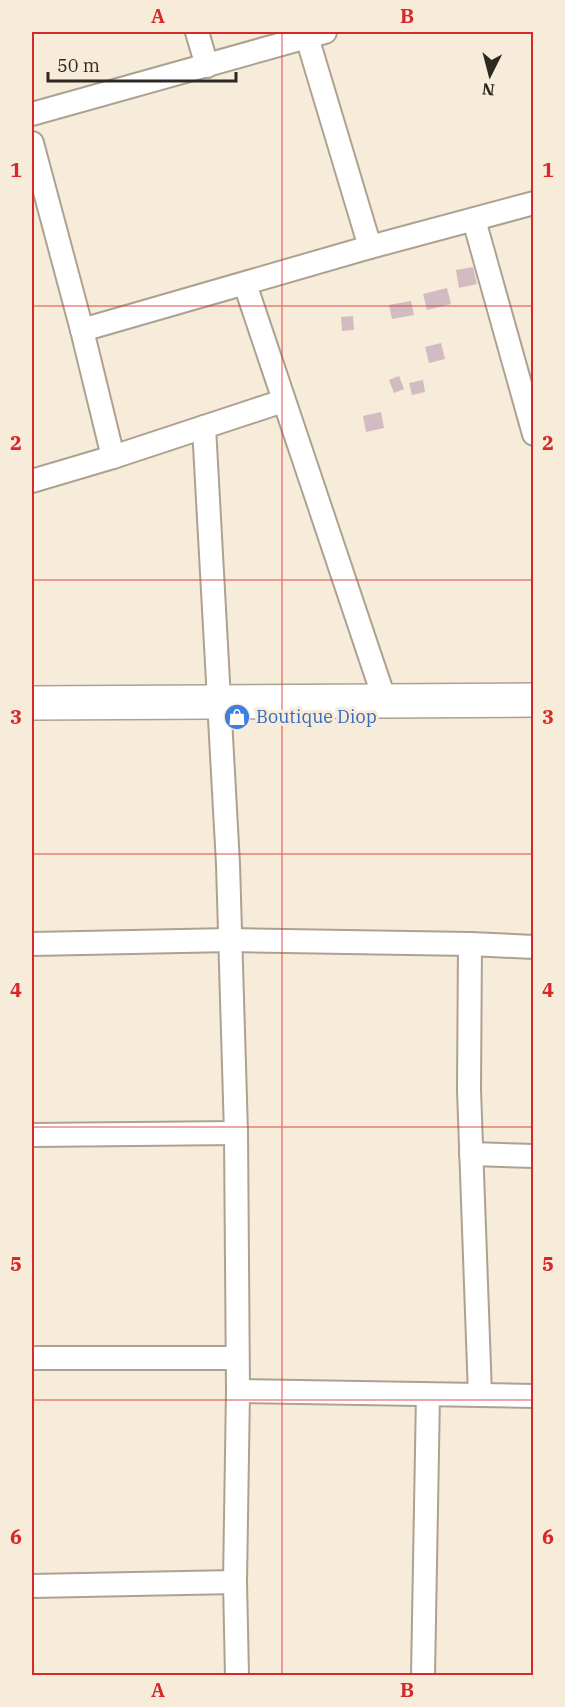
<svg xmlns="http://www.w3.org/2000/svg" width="565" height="1707" viewBox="0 0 565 1707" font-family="'IBM Plex Serif',serif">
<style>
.building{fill:#d2bbc1}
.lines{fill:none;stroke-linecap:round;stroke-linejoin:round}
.street-casing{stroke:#ada291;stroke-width:26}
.secondary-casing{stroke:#ada291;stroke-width:36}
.street{stroke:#fff;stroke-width:22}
.secondary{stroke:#fff;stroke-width:33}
.grid{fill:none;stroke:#d62828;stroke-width:1.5;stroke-opacity:0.55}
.labels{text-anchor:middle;stroke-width:6;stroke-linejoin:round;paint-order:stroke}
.shop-label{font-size:18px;fill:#366cbe;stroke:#f7ebd9;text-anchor:start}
.neatline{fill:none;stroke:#d62828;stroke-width:2}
.grid-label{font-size:20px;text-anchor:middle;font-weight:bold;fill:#d62828}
</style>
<rect width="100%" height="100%" fill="#f7ebd9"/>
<g class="building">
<path d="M473 267 477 284 459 288 456 270Z"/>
<path d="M447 288 451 304 427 310 423 294Z"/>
<path d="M411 301 414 315 392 319 389 305Z"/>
<path d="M353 316 354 330 342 331 341 317Z"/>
<path d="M441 343 445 359 429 363 425 347Z"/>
<path d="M399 376 404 389 394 393 389 380Z"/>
<path d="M423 380 425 392 412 395 409 383Z"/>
<path d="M381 412 384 428 366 432 363 416Z"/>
</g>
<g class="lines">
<g class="street-casing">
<g id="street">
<path d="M197 32 207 66"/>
<path d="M307 37 370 247"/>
<path d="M32 114 325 32"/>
<path d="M32 143 82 330 113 457"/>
<path d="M474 220 534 434"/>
<path d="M245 284 385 701"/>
<path d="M82 330 370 247 534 203"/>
<path d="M204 427 228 864 236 1133 238 1391 235 1582 237 1676"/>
<path d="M32 481 113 457 283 401"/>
<path d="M32 944 231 940 470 944 534 947"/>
<path d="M470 944 469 1090 480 1395"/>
<path d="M32 1135 236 1133"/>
<path d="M471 1154 534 1156"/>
<path d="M32 1358H237"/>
<path d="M238 1391 534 1396"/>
<path d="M32 1586 235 1582"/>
<path d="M423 1676 428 1395"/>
</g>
</g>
<g class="secondary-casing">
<path id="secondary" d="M32 703 534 700"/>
</g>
<use href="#street" class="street"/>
<use href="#secondary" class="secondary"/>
</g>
<path class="grid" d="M282 32V1676M32 306H534M32 580H534M32 854H534M32 1127H534M32 1400H534"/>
<defs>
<g id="shop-disc" transform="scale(1.35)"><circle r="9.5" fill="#3f7fe0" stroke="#f7ebd9"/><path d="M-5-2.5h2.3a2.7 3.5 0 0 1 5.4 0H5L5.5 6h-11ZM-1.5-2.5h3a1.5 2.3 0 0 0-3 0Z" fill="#fff"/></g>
</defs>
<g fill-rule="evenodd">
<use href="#shop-disc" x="237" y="717"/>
</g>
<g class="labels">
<g class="shop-label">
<text x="256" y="723">Boutique Diop</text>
</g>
</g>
<rect width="565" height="1707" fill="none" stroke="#f7ebd9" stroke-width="66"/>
<g transform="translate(490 75) rotate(186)" stroke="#f7ebd9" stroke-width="4.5" paint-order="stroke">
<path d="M0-4.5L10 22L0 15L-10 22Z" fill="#2d2821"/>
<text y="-9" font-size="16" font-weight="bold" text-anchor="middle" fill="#2d2821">N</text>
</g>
<path d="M48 72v9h188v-9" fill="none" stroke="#2d2821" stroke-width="3"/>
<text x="57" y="72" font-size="18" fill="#2d2821" stroke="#f7ebd9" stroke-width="4.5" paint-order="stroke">50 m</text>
<rect x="33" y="33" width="499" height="1641" class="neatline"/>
<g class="grid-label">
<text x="158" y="23">A</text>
<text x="407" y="23">B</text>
<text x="16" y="177">1</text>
<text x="548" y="177">1</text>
<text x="16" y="450">2</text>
<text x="548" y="450">2</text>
<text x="16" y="724">3</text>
<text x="548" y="724">3</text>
<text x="16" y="997">4</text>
<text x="548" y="997">4</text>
<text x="16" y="1271">5</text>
<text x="548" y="1271">5</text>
<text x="16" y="1544">6</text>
<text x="548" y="1544">6</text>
<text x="158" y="1697">A</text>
<text x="407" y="1697">B</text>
</g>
</svg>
